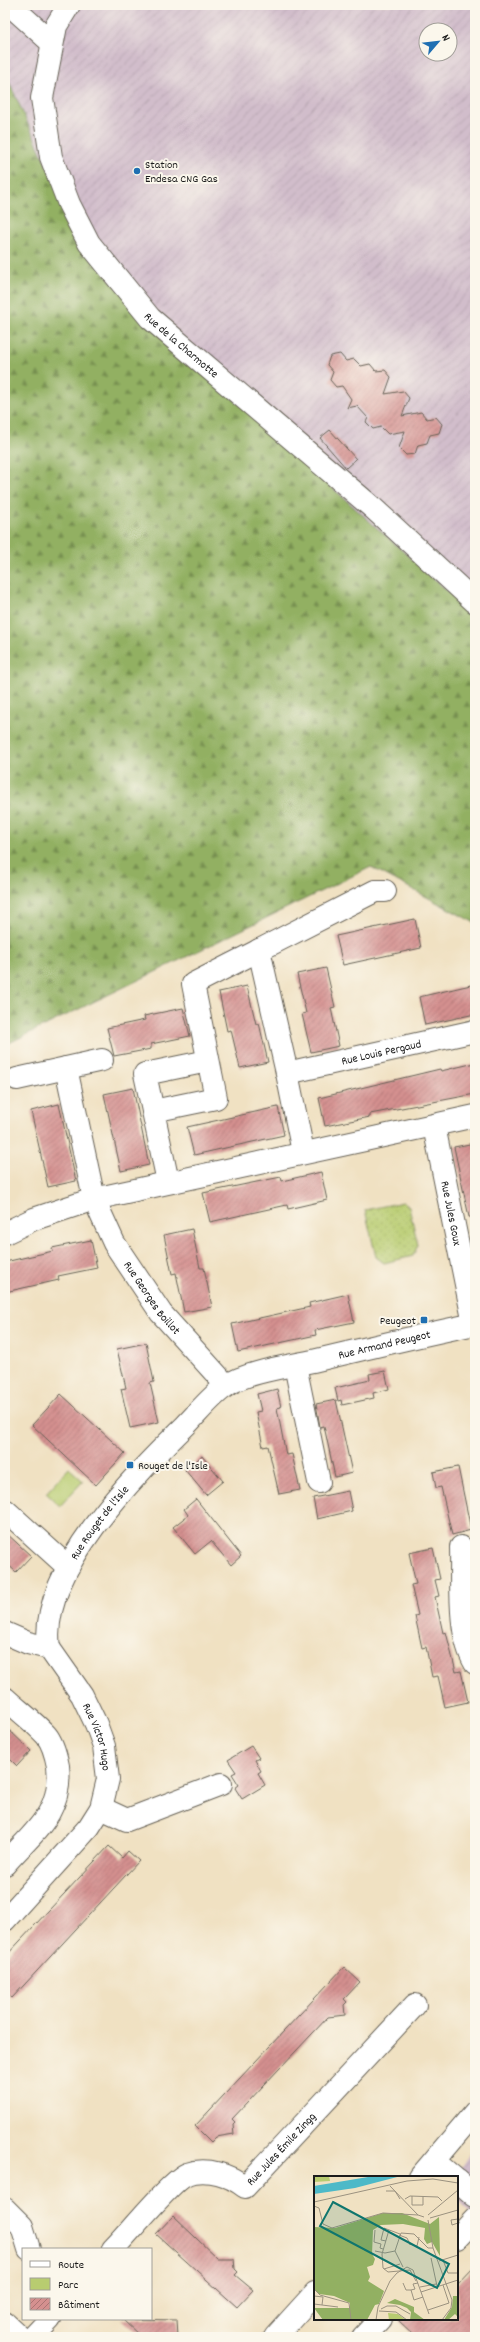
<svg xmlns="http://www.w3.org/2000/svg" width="480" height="2342" viewBox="0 0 480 2342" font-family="Dekko,sans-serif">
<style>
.industrial{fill:url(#industrial-furrows);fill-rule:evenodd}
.green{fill:url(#green-dots);stroke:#6a7446}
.forest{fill:url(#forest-firs);stroke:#57663f}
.pitch{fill:#b8cc70;stroke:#6a7446}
.building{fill:url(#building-hatch)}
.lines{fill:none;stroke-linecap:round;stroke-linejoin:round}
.minor-casing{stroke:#666156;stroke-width:24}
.minor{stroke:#fff;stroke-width:22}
.poi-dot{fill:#1f6fb2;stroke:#fbf7ec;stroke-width:1.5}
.labels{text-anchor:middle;stroke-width:4;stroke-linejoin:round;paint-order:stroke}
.poi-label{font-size:12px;fill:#1c1c1c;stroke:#fbf7ec;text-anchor:start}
.street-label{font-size:12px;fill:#1c1c1c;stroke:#fbf7ec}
.inset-road{fill:none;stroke:#9b9280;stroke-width:1}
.view{fill:#0f766e;fill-opacity:0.15;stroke:#0f766e;stroke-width:2}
.inset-edge{fill:none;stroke:#1c1c1c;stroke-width:2}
</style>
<defs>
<pattern id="industrial-furrows" width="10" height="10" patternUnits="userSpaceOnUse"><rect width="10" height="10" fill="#d1bdcb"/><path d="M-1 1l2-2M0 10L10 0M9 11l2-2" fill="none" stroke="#b3a2ae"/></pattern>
<pattern id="green-dots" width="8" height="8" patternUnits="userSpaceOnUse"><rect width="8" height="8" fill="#b8cc70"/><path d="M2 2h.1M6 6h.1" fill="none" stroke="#9eaf60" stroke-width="1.8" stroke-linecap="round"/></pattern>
<pattern id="forest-firs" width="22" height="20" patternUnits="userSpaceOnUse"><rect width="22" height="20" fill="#92b062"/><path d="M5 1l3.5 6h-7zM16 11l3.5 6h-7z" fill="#768e50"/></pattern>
<pattern id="building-hatch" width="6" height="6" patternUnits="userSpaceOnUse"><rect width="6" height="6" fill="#d4908f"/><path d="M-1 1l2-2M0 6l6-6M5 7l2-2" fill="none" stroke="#ab7574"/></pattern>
</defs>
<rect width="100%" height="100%" fill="#fbf7ec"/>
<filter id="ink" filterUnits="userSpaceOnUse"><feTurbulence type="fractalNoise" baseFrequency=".025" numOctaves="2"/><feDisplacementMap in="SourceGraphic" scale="8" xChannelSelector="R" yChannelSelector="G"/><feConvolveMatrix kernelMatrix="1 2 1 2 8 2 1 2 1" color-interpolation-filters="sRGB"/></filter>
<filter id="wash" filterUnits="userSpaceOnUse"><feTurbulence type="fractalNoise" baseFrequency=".012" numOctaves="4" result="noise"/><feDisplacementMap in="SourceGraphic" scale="16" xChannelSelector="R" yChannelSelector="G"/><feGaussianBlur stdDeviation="0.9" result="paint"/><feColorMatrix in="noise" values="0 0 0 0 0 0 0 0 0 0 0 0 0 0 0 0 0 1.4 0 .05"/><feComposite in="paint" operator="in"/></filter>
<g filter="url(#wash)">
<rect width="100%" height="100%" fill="#f0e1c2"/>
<g class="industrial">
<path d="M5 5H475V616L150 324 87 254 5 73ZM426 30H450V54H426Z"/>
<path d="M475 2146V2216L457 2199V2177H455Z"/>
</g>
<path class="green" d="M403 1202 409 1207 418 1245 413 1256 384 1263 376 1257 365 1210Z"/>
<path class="forest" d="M5 73 87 254 150 324 475 616V923L371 867 5 1045Z"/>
<path class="pitch" d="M69 1468 83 1481 60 1506 46 1493Z"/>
<g id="blocks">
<g class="building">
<path d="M340 354 346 361 354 359 361 366 370 364 376 371 385 370 391 377 385 394 403 391 409 398 402 416 421 412 427 419 436 417 442 424 439 433 430 435 427 443 418 445 415 454 406 455 399 448 405 431 388 434 381 427 373 429 366 422 368 418 357 406 347 408 351 399 342 386 336 387 330 380 333 372 327 365 330 356Z"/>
<path d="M330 430 356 459 346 468 320 438Z"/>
<path d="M415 919 421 948 343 965 336 936Z"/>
<path d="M326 968 335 1007 331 1008 339 1046 311 1052 302 1014 306 1013 297 974Z"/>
<path d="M475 984V1014L425 1025 419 997Z"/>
<path d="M247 986 256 1024 259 1023 268 1062 240 1068 231 1030 227 1031 219 992Z"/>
<path d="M183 1008 190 1036 151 1044V1049L114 1056 107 1028 145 1020 144 1016Z"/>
<path d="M475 1063V1094L370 1114V1117L325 1126 319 1098 440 1069 441 1071Z"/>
<path d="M133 1088 149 1165 121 1171 104 1094Z"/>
<path d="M59 1104 76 1181 48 1187 31 1111Z"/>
<path d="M278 1107 284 1135 194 1155 187 1127Z"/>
<path d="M475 1143V1217H469L454 1147Z"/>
<path d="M321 1172 327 1200 288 1209 287 1205 210 1222 203 1193 281 1177 282 1181Z"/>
<path d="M192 1229 200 1268H204L212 1307 184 1312 176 1273 172 1274 164 1235Z"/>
<path d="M91 1240 97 1268 58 1276 59 1280 5 1292V1262L53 1251 52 1248Z"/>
<path d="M348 1294 354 1322 315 1330 316 1335 238 1352 232 1324 310 1307 309 1303Z"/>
<path d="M146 1343 154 1382 150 1383 159 1422 130 1428 121 1389 126 1388 117 1349Z"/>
<path d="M385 1371 389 1389 373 1393 374 1398 342 1405 341 1400 338 1401 335 1388 370 1380 369 1374Z"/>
<path d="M277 1389 281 1407 277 1408 286 1455 292 1454 300 1490 279 1494 268 1446 263 1447 256 1412 261 1411 257 1394Z"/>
<path d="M61 1394 125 1453 96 1485 32 1425Z"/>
<path d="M336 1400 352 1473 335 1477 324 1426 320 1427 316 1404Z"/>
<path d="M202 1456 223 1481 206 1495 185 1470Z"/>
<path d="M458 1467 471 1530 452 1535 441 1487 436 1488 433 1472Z"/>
<path d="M348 1491 352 1511 317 1519 313 1498Z"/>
<path d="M196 1499 241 1556 231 1565 211 1541 195 1554 173 1527 188 1515 184 1509Z"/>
<path d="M5 1532 31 1556 16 1572 5 1562Z"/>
<path d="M433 1548 440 1579 435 1580 439 1596 435 1597 443 1633 446 1632 456 1672 461 1671 468 1702 445 1707 438 1676 432 1677 426 1647 422 1648 415 1616 418 1615 411 1585 416 1584 409 1553Z"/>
<path d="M5 1726 31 1751 17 1766 5 1754Z"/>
<path d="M251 1746 259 1758 255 1760 261 1771 258 1773 265 1785 242 1799 235 1788 239 1785 232 1774 236 1772 228 1760Z"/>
<path d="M109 1846 122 1858 128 1851 139 1861 12 1998 5 1991V1957Z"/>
<path d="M344 1967 360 1982 344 1999 347 2002 344 2005 345 2015 328 2017 232 2119 235 2122 233 2124 234 2134 216 2137 211 2142 195 2126Z"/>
<path d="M173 2216 218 2259H234L235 2269 238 2272 235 2275 253 2290 237 2307 156 2234Z"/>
<path d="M475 2266V2331L470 2337H416L397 2319H457V2285Z"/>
<path d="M122 2319 177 2320 178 2337H141Z"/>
</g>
</g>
</g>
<g filter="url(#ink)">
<use href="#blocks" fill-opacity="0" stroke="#666156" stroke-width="1"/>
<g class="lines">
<g class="minor-casing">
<g id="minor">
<path d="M10 5 51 42"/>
<path id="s1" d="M69 5 56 26 42 98 51 157 69 204 89 243 150 318 373 508 475 602"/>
<path d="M259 950 287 1073"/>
<path id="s2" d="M66 1068 94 1199 114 1243 161 1313 226 1385"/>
<path d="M17 1079 102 1060"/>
<path d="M153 1111 145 1074 208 1061"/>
<path id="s3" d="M434 1126 474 1324"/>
<path id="s4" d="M303 1152 287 1073 475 1031"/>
<path d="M168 1182 153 1111 216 1098 193 984 375 891H385"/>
<path d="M5 1233 34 1219 94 1199 475 1116"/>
<path d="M295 1365 319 1482"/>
<path d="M5 1510 68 1567"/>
<path d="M461 1547C462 1581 457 1633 475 1663"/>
<path id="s5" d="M5 1633 28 1643 49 1648 82 1695 96 1724 104 1746 108 1779 101 1808 89 1827 5 1920"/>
<path id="s6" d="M49 1648C38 1571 134 1476 185 1426 198 1413 211 1396 226 1386 245 1372 290 1366 313 1361 367 1348 421 1335 475 1324"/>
<path d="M5 1698C18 1710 34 1722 46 1735 53 1743 56 1756 58 1766 63 1813 33 1832 5 1864"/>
<path d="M101 1808 127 1820 221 1784"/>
<path d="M434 2161 453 2177"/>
<path d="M420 2177 475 2112"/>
<path d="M457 2180 475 2196"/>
<path d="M5 2209 22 2226 29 2249"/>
<path d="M457 2238 475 2219"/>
<path id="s7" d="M113 2249C126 2236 174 2178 187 2174 207 2167 230 2175 245 2187L415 2005"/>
<path d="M5 2323 20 2337"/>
<path d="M33 2337 50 2319"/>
<path d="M275 2337 315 2293"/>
<path d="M363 2337 380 2319"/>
</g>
</g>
<use href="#minor" class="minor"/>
</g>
</g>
<g class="poi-dot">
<circle cx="137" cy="171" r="4"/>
<rect x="420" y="1316" width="8" height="8" rx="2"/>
<rect x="126" y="1461" width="8" height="8" rx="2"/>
</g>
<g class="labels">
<g class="poi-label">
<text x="145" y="168">Station<tspan x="145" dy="14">Endesa CNG Gas</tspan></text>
<text x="416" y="1324" text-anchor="end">Peugeot</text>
<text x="138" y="1469">Rouget de l'Isle</text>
</g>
<g class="street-label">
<text dy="4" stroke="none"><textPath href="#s1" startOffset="390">Rue de la Charmotte</textPath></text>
<text dy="4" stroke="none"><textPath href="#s4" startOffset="177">Rue Louis Pergaud</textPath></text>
<text dy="4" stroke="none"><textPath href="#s3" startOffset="89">Rue Jules Goux</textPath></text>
<text dy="4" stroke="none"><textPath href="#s2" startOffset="249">Rue Georges Boillot</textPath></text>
<text dy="4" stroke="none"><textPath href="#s6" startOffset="490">Rue Armand Peugeot</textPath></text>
<text dy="4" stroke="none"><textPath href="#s6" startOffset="139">Rue Rouget de l'Isle</textPath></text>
<text dy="4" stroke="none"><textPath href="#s5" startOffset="149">Rue Victor Hugo</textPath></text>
<text dy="4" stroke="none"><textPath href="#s7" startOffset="220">Rue Jules Émile Zingg</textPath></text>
</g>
</g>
<g transform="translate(314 2176)">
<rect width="144" height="144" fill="#f0e1c2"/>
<path d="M74 137 84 138 92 144H75Z" fill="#b8cc70"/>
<path d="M69 37H88L116 48 125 41 126 80 118 66 113 68 110 63 111 52 89 48 67 49 59 54 58 78 61 83 59 89 53 91 56 101 54 105 70 115 65 128 61 129 53 144H9L0 132H36V127L20 120 5 118 0 113V51L21 52ZM139 120H144V141L141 138 134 144H130L138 131ZM81 123 100 131V136L111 144H96L97 136 93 132 86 129 73 127Z" fill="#92b062"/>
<path d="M0 0H15L16 5 0 6Z" fill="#b8cc70"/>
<path d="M60 0H87L41 12 0 18V10Z" fill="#4db9c8"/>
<path class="inset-road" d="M76 10 104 39 110 41M72 15H81L86 23M98 20V29H109V20M91 23 96 20 124 21 128 25M0 26 93 5 119 3 144 7M0 30 5 32 9 48 18 52 69 37 104 39M114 39 144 14M116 42 144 34M144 43 137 44 138 49 144 47M114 44 119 72 138 124 137 132 128 144M61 54 60 66 67 68 66 72 69 73M75 54 68 78 69 92 74 96 96 94 102 105M85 59 93 62 95 66M72 65 67 64 70 52 86 58M95 68 103 70 105 61M61 75 71 77 81 75M117 82 123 110M129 84 134 97H144M125 85 144 79M89 91 81 75 87 57 100 58 114 72H119M70 93 86 88M89 107 92 114H97M104 107 99 108 101 113 97 114 100 124 109 121M106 111 122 108M0 113 6 119 35 127 37 144M107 116 144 104M0 120 9 121 8 129M0 128 24 131M67 133 73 130H82L96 138M114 134 135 127 129 109M65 135 82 136 93 144M62 144 64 131 76 105 83 97 93 91 99 94 115 138"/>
<path class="view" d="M19 26 135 88 123 112 6 50Z"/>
<rect width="144" height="144" class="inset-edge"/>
</g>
<rect width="480" height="2342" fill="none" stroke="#fbf7ec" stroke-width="20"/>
<rect x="22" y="2248" width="130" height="72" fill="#fbf7ec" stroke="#a29f99"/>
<rect x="30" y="2261" width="20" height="6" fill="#ffffff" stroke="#a29f99"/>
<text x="58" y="2268" font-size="12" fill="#1c1c1c">Route</text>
<rect x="30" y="2278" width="20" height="12" fill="#b8cc70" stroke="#a29f99"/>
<text x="58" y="2288" font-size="12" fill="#1c1c1c">Parc</text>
<rect x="30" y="2298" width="20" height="12" fill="url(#building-hatch)" stroke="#a29f99"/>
<text x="58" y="2308" font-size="12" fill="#1c1c1c">Bâtiment</text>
<g transform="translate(438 42) rotate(62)"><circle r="19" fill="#fbf7ec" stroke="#a29f99"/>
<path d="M0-3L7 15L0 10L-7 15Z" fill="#1f6fb2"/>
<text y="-6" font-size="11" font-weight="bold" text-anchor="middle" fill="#1c1c1c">N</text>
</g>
</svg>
